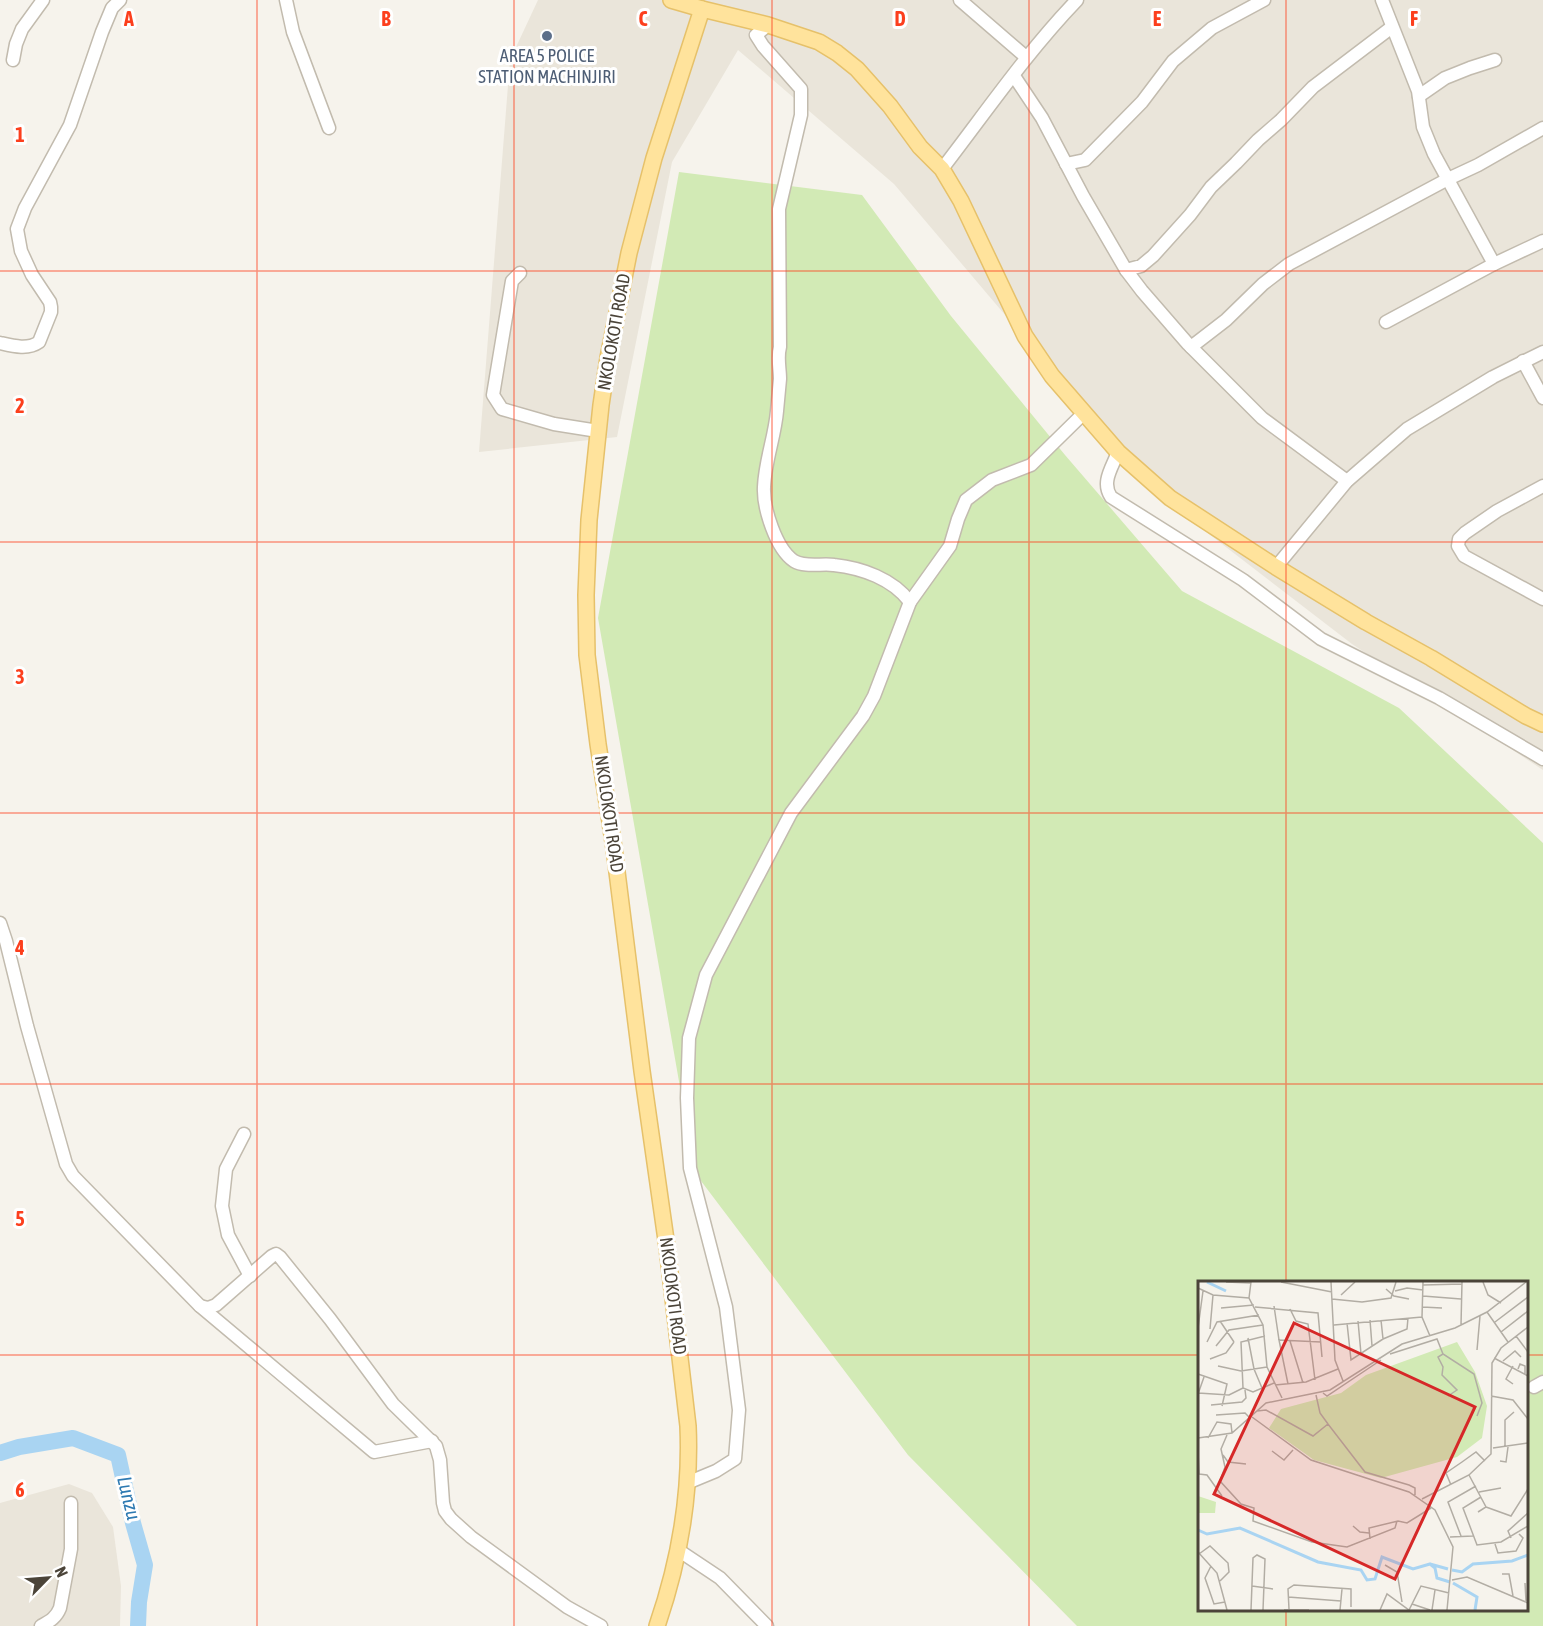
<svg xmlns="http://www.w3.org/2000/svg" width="1543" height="1626" viewBox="0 0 1543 1626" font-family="'Asap Condensed',sans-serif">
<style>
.residential{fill:#eae5da}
.green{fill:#d2eab5;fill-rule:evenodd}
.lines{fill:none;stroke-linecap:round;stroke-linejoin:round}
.river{stroke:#a9d4f2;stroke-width:16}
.minor-casing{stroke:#c2bbae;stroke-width:15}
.major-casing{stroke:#e6c16a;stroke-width:18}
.minor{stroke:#fff;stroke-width:12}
.major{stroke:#ffe39c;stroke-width:15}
.grid{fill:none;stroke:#fc3f1d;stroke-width:1.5;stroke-opacity:0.55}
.service-dot{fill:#5c6f8a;stroke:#fff;stroke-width:2}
.labels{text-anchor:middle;stroke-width:6;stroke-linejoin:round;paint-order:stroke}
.service-label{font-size:18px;fill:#4e5e75;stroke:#fff}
.street-label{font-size:18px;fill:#4b4439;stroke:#fff}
.water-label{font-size:20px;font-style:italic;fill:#2e7ab2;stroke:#fff}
.inset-river{fill:none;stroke:#a9d4f2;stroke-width:3}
.inset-road{fill:none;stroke:#b2ada4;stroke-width:1.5}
.view{fill:#d62828;fill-opacity:0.15;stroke:#d62828;stroke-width:3}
.inset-edge{fill:none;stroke:#4b4439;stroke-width:3}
.grid-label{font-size:20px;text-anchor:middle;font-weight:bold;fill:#fc3f1d;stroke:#fff;stroke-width:6;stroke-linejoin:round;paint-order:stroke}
</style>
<rect width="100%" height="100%" fill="#f6f3ec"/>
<g class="residential">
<path d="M538 0H1543V770L1352 644 1157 494 894 184 738 50 672 162 617 437 479 452 510 60Z"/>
<path d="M69 1484 92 1493 113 1527 121 1586 120 1626H0V1503Z"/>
</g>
<path class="green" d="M679 172 862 195 951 316 1065 455 1182 591 1399 708 1543 843V1626H1077L908 1455 695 1173 598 618ZM1200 1282H1526V1610H1200Z"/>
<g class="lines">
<path class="river" d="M0 1453 19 1447 73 1438 118 1455 133 1523 145 1565 139 1602 138 1626"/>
<g class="minor-casing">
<g id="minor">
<path d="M286 0 293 32 329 128"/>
<path d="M960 0 1026 57"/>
<path d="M1382 0 1418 91 1423 127 1434 154 1494 264"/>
<path d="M13 60 16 44 22 29 43 0"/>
<path d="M1014 76 1042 118 1083 196 1126 270 1142 291 1188 344 1262 418 1347 481"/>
<path d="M1419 96 1445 78 1470 68 1495 60"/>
<path d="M1066 164 1085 160 1142 102 1173 61 1212 28 1264 0"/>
<path d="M942 169C986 112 1027 52 1077 0"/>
<path d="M1126 270 1141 266 1153 256 1190 215 1211 187 1236 163 1258 140 1281 120 1313 87 1392 27"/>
<path d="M520 273 512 281 493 395 502 409 554 424 598 431"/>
<path d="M1386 322 1494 264 1543 241"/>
<path d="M0 343C13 346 28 350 39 342L51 312V307L50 302 32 275 21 251 17 229 25 208 70 125 102 32 112 8 120 0"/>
<path d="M1191 347 1226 320 1263 284 1289 264 1448 179 1478 165 1543 128"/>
<path d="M1523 361 1543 398"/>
<path d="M1118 452C1112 468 1101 482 1111 497L1243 580 1321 639 1439 698 1543 759"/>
<path d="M1543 486 1497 511 1465 533 1459 539 1458 546 1464 556 1543 599"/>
<path d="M1276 567 1347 481 1407 429 1493 377 1543 352"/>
<path d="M910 602 950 546 958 519 966 500 992 480 1031 465 1084 413"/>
<path d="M0 923 6 941 27 1026 66 1164 73 1176 200 1306 374 1452 432 1441"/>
<path d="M244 1134 226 1169 222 1206 228 1235 250 1276"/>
<path d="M200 1306 208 1308 216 1305 272 1256 276 1254 280 1257 330 1319 393 1404 436 1446 440 1460 443 1503 445 1511 451 1519 471 1537 567 1607 601 1626"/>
<path d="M1534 1387 1543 1382"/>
<path d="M687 1483 716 1471 735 1459 739 1410 726 1307 690 1168 687 1098 689 1038 706 975 791 813 863 716 874 696 910 602C893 579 862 568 834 565 822 563 806 568 794 561 776 549 763 508 764 487 765 461 775 436 777 411 778 400 779 389 780 379 780 368 777 358 780 347L779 209 801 115V89L763 46 756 35 768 25"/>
<path d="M678 1550 720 1578 767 1626"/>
<path d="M41 1626C50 1621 56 1618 60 1608L71 1549V1503"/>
</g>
</g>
<g class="major-casing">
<g id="major">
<path d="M671 0 702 9 768 25 819 42 837 53 857 69 890 106 920 147 942 169 961 201 1025 336 1052 376 1118 452 1170 498 1276 567 1366 622 1431 658 1526 716 1543 724"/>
<path d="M657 1626C679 1562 691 1493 688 1426L667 1247 642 1071 614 848 598 744 587 655 586 595 589 520 601 405 608 358 629 253 654 158 702 9"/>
</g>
</g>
<use href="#minor" class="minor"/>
<use href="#major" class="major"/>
</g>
<path class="grid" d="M257 0V1626M514 0V1626M772 0V1626M1029 0V1626M1286 0V1282M0 271H1543M0 542H1543M0 813H1543M0 1084H1543M0 1355H1200M1526 1355H1543M1286 1610V1626"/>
<circle class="service-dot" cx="547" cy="36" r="6"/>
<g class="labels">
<g class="service-label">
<text x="547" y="62">AREA 5 POLICE<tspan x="547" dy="21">STATION MACHINJIRI</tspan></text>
</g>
<g class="street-label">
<text transform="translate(614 332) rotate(-80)" y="6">NKOLOKOTI ROAD</text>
<text transform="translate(609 814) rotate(82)" y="6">NKOLOKOTI ROAD</text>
<text transform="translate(673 1296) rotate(83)" y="6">NKOLOKOTI ROAD</text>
</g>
<g class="water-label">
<text transform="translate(129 1498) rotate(76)" y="7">Lunzu</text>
</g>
</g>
<g transform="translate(1198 1281)">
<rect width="330" height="330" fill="#f6f3ec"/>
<path d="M259 61 277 91 289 125 284 157 259 176 183 197 116 179 71 147 83 128 143 112 168 94ZM0 215 18 221 17 232H1Z" fill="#d2eab5"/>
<path class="inset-river" d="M9 1 28 10M0 249 9 253 42 247 120 281 163 289 169 299 177 298 184 276 215 288 232 283 237 287 239 297 252 301M232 283 250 288M254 289 264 291 275 283 314 280 330 274M255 302 279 316 277 329"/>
<path class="inset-road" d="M28 1 53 2M53 1 51 17 65 44 69 86 84 117M83 1 134 11M133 1 137 79 145 100M225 1 224 36 232 55M285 1 290 14 303 22M225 4 264 3M0 7 15 14 51 17M188 8 196 15 211 18M197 10 209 7 225 9M143 14 157 1M225 15 263 18M134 18 164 21 193 17 198 1M76 25 81 59M57 26 120 32 124 76M224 26 244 27M23 27 56 24M92 28 98 40 110 43 117 99M289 31 310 61M172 39 174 65M183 39 185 58M22 40 36 61M160 40 163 73M297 41 330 16M149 42 153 79 185 58 209 48 210 37M136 44 224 36M263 44 264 1M0 47 5 10M12 48 15 14M303 51 330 30M67 55 43 61 45 107 55 111 76 102M318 55 330 71M50 57 56 88 64 107M92 60 105 102M9 61 19 41 61 34M18 65 31 49 65 44M279 69 282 35M192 73 239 58 245 73 276 93 284 122 279 135M245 73 240 76 245 86 244 94 259 109 250 115M296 77 330 95M12 78 28 72 36 61M305 80 317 70 323 76M20 85 43 90 69 86M315 85 308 98 315 103M320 88 322 83 327 85V93M0 93 29 103 24 125M90 103 81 59 123 61M77 104 108 101 140 88M0 112 31 114 45 107M125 112 129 115 183 79M0 113 6 96M118 114 122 132 130 143M293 115 315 119 330 138M13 124 44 121 48 117 47 109M59 130 68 129 115 155 130 143 167 191 211 204 217 207V214M18 134 47 132 52 137M54 136 113 179 211 211 237 229 255 266 249 329M29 154 23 168 27 186 22 200 43 223 56 227 55 240 114 261 149 266 197 247 199 240M0 157 34 152 68 122 132 109 204 63 257 47 289 31 328 1M10 157 19 141 33 143 34 152M307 166V139L316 131M295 167 330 162M0 170 1 193M74 170 86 179 95 169M25 174 30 181 48 183M302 180 308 181 310 166M1 193 9 194 24 215M271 194 288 226 280 231M253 204 248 192 264 181 278 171 287 180M281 211 303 207M283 216 265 227 279 264 303 261 330 245M224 218 271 194 293 173 294 82 303 67 330 46M288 226 313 235 330 208M155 245 162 251 171 252M263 255 250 221 278 205M252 256 275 255M313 257 310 250 330 232M172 258 171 247 200 240 209 242 233 227M297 263 300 272 318 270 325 257 321 253M0 271 19 292 29 329M1 273 12 265 30 282 31 291 22 300M187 284 199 291 204 321M13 285 7 297 16 323 27 321M304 293H311L315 315M254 299 269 296 330 322M327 302 328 320M54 305 75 308M90 316 143 320M214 323 232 329M91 328 90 308 96 304 153 308V326M53 329 55 277 59 274 67 278 65 329M86 329H111M142 329 144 308M182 329 189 313 211 329 223 305 251 312M234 329 237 309"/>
<path class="view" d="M96 42 277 126 197 298 16 213Z"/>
<rect width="330" height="330" class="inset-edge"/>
</g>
<g class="grid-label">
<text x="129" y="26">A</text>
<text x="386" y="26">B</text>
<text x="643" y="26">C</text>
<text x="900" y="26">D</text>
<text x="1157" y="26">E</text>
<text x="1414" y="26">F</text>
<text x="20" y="142">1</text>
<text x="20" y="413">2</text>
<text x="20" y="684">3</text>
<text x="20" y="955">4</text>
<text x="20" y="1226">5</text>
<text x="20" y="1497">6</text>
</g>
<g transform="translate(48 1578) rotate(65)" stroke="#ffffff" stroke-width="4.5" paint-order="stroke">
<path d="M0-4.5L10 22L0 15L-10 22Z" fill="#4b4439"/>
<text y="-9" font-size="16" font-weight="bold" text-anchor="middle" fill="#4b4439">N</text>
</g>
</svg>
